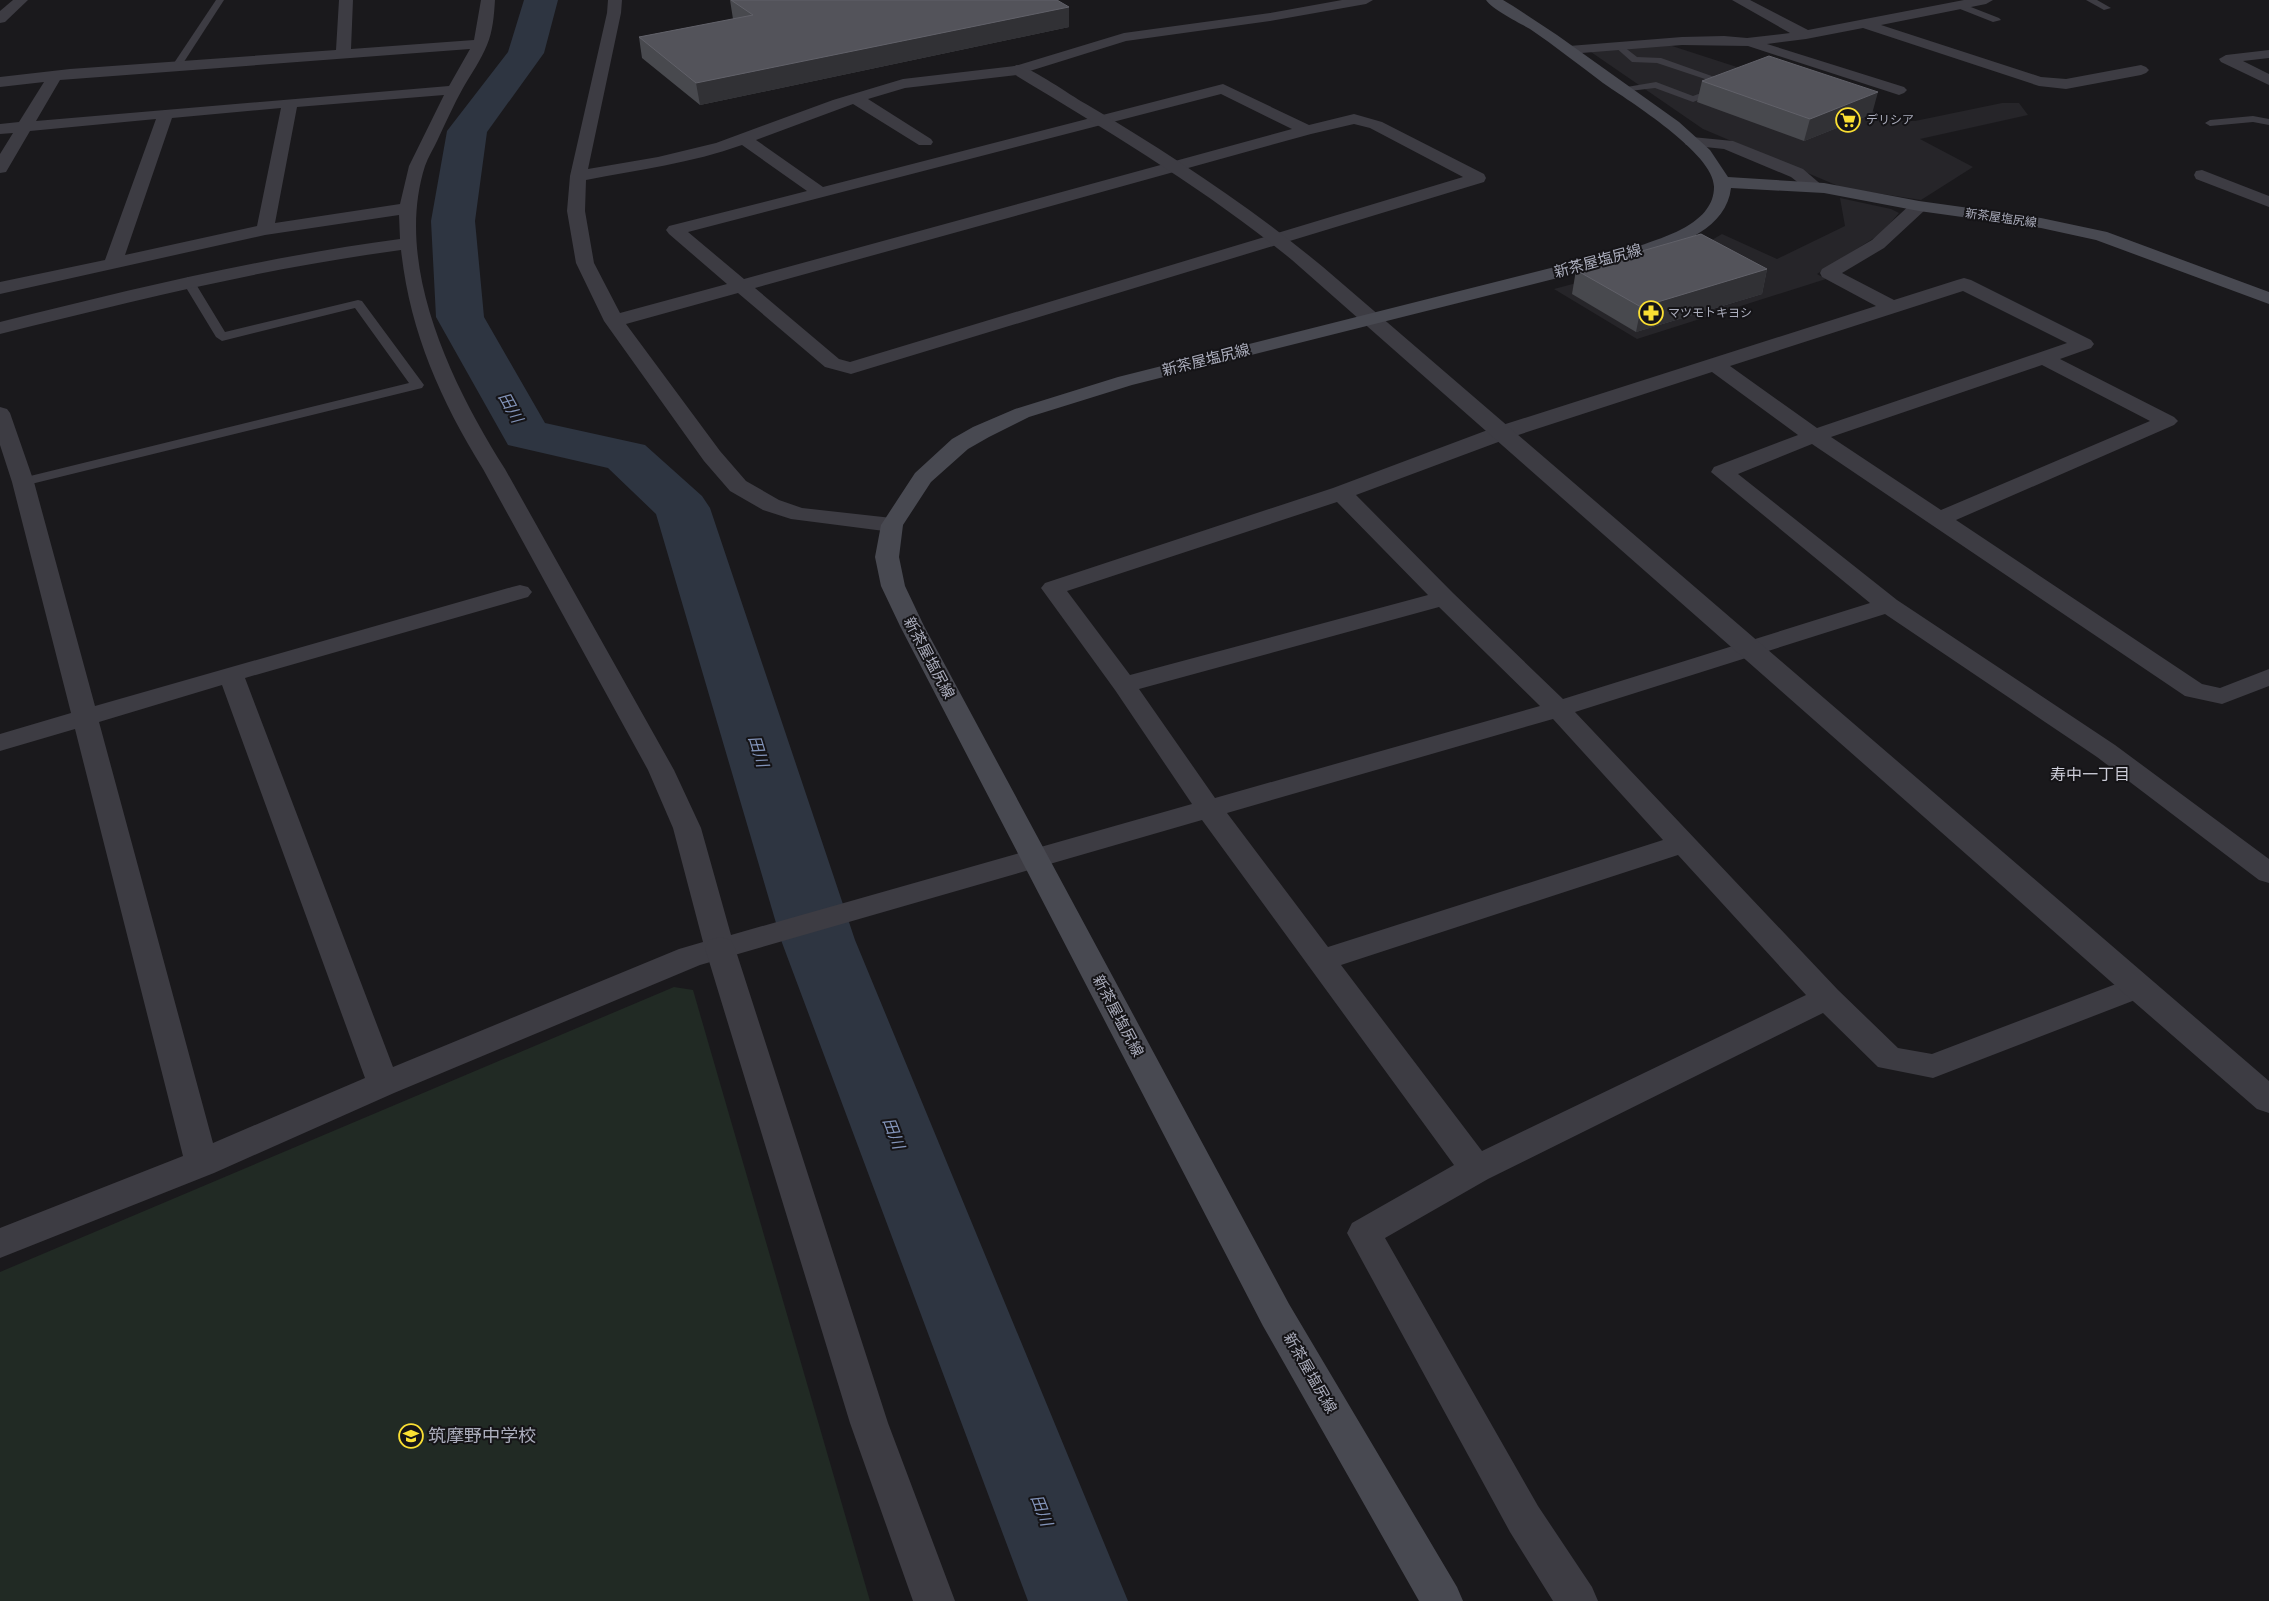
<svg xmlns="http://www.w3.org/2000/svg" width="2269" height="1601" viewBox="0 0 2269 1601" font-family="Poppins,'Noto Sans JP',sans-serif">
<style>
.built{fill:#262529}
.green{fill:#212a24}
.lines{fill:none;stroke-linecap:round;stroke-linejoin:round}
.river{fill:#2e3541;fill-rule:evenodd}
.service{fill:#3d3c43;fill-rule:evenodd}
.minor{fill:#3d3c43;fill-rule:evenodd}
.tertiary{fill:#3d3c43;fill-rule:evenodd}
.secondary{fill:#484951;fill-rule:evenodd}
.wall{fill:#48494e}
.shaded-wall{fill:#313135}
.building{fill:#53535a;stroke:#616169}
.labels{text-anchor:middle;stroke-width:4;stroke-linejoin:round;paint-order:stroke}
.far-poi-label{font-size:12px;fill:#abadbc;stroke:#151417;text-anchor:start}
.far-street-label{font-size:12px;fill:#abadbc;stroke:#151417}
.street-label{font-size:15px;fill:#abadbc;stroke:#151417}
.water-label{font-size:16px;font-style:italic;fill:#8293b8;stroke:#151417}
.neighbourhood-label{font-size:16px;fill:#cdcdd8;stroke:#151417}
.near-poi-label{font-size:18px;fill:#abadbc;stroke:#151417;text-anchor:start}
</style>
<rect width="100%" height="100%" fill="#1a191c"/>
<g class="built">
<path d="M1666 44 1903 121H1915L2002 103H2019L2028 115 1920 139 1973 167 1921 200 1843 188 1703 129 1588 50Z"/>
<path d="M1840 198 1891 209 1899 213 1882 233 1817 274 1826 279 1637 339 1554 289 1655 262 1705 244 1722 234 1777 259 1845 226Z"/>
</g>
<path class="green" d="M674 987 693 990 870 1601H0V1272Z"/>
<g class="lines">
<path class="river" d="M524 0H558L544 53 487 132 475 221 484 317 545 423 645 445 702 496 710 508 855 940 1128 1601H1028L781 940 656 514 608 468 508 445 436 317 431 221 447 131 508 52Z"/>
<g class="service">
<path d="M216 0H224L180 68H174L172 66Z"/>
<path d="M2086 0H2097L2111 8 2104 10Z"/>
<path d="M1958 2 1999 18 2001 20 1993 22 1955 7 1954 5Z"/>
<path d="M1619 43 1637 57 1661 58 1737 85 1693 102 1655 88 1621 92V88L1656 82 1693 96 1723 85 1657 63 1632 62 1614 46Z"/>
<path d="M2253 116 2269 119V125L2253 122 2210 126 2205 123 2210 120Z"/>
<path d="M188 277 194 281 225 332 358 300 362 301 424 385 422 388 23 486 18 485 16 482 18 479 409 383 355 308 222 341 216 337 182 281Z"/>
</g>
<g class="minor">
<path d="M13 0H28L5 22 0 23V11Z"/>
<path d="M339 0H353L351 49 474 40 481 0H495C494 15 493 31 487 45 481 60 471 74 463 88 454 104 446 122 438 139 434 148 428 157 425 166 393 266 453 387 505 469L674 770 701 828 731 935 1192 804 1115 690 1041 588 1045 583 1333 488 1493 428 1876 306 1822 277 1820 273 1822 269 1872 240 1913 202H1925L1928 206 1925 210 1884 248 1842 273 1894 300 1957 280 1964 278 1971 280 2091 340 2094 344 2091 348 2060 359 2174 417 2178 421 2174 425 1956 520 2202 684 2220 688 2269 669V686L2222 704 2185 696 1812 444 1738 474 1897 600 2115 745 2269 859V883L2259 880 2097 757 1885 614 1575 712 1838 990 1898 1048 1932 1054 2137 976 2148 979 2152 987 2148 995 1933 1078 1878 1067 1823 1013 1488 1179 1385 1238 1538 1506 1592 1587 1598 1601H1553L1510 1532 1347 1233 1352 1223 1454 1165 1202 820 700 965 394 1093 214 1173 0 1258V1228L183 1156 75 729 0 751V734L71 713 12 482 0 445V407L7 409 10 413 34 482 95 706 512 587 520 585 528 587 532 592 528 597 245 678 393 1067 679 949 703 942 673 828 648 770 483 469C440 399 410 332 401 250 265 268 133 301 0 334V322C132 289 265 257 400 239L399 215 265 235 0 294V282L105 260 156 119 30 131 6 172 0 173V154L13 133 0 134V124L19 122 44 82 0 87V77L70 69 336 50ZM470 49 449 86 36 121 60 80ZM444 95 409 166 400 204 275 223 297 107ZM281 108 257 226 125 255 172 118ZM1963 291 2067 343 1817 428 1730 366ZM2042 365 2150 421 1941 510 1831 437ZM1712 372 1798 435 1714 467 1711 472 1870 603 1563 699 1453 593 1356 495 1509 438ZM1337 502 1428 595 1130 675 1067 591ZM1439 607 1540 706 1215 798 1139 689ZM222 685 365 1078 213 1143 99 722ZM1553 719 1663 840 1328 947 1227 813ZM1678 855 1806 995 1482 1151 1341 965Z"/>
<path d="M608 0H622L621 13 588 169 658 157 716 143 833 100 903 79 1015 66 1124 33 1270 13 1342 0H1373L1366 4 1270 21 1126 41 1017 75 905 88 868 99 931 139 933 142 931 145H919L853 104 756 140 823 187 1223 84 1309 125 1354 114 1382 122 1484 174 1486 178 1484 182 851 374 825 367 738 293 626 324 720 451 746 481 779 500 802 508 892 518 900 520 903 525 900 530 892 532 791 519 763 510 730 491 704 461 604 321 576 263 567 211 570 176 607 13ZM1221 94 1292 129 744 279 688 232ZM1354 124 1370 128 1463 177 850 362 839 359 755 288 1311 134ZM742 145 807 191 669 226 666 230 669 234 727 284 620 313 594 263 585 211 586 180C638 170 692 163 742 145Z"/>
<path d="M1732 0H1750L1808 30 1964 0H1993L1986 4 1881 25 2041 77 2066 79 2141 65 2146 67 2149 70 2146 73 2141 75 2066 89 2039 86 1863 28 1806 39 1767 44 1904 87 1907 90 1904 93 1899 95 1748 46 1682 45 1569 54 1562 50 1569 46 1682 37 1724 36 1747 38 1790 33Z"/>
<path d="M2269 50V58L2243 61 2269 74V85L2221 62 2219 59 2226 55Z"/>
<path d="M1692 137 1733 141 1803 169 1824 187 1821 191H1809L1791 177 1724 149 1686 145 1684 142 1686 139Z"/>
<path d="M2202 170 2269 196V207L2196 179 2194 175 2196 171Z"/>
</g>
<g class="tertiary">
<path d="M1017 65C1036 70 1068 94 1086 104 1169 153 1249 206 1323 267L2269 1081V1113L2257 1109 2126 995 1292 260C1204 188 1108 131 1012 73L1009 70 1012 67Z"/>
<path d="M720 937 731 940 735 948 888 1423 955 1601H913L850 1423 705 948 709 940Z"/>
</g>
<path class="secondary" d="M1486 0H1503L1513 6 1557 35 1679 122 1710 150 1728 177 1824 183 1919 201 2041 218 2107 232 2269 292V304L2096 240 2041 228 1919 211 1824 193 1731 188C1725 241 1647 254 1605 266L1132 385 1029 417 989 437 968 449 931 482 903 525 899 557 905 586 924 626 1289 1304 1457 1587 1463 1601H1419L1263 1326 900 626 881 586 875 557 881 525 915 473 952 439 973 427 1015 409 1118 377 1642 245C1668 236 1714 222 1714 187 1715 154 1629 101 1603 83 1579 65 1555 46 1530 29 1518 22 1493 10 1486 0Z"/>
</g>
<g class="wall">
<path d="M730 0H1057L1069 27 700 105 642 58 639 37 733 19Z"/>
<path d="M1702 81 1872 114 1804 141 1697 102Z"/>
<path d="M1767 269 1762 294 1636 332 1572 294 1576 270Z"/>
</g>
<g class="shaded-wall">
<path d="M1069 7V27L700 105 696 83Z"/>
<path d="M1878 92 1872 114 1804 141 1810 119Z"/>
<path d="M1767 269 1762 294 1636 332 1641 307Z"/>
</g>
<g class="building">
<path d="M731 0H1057L1069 7 696 83 639 37 753 15Z"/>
<path d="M1769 56 1878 92 1810 119 1702 81Z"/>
<path d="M1701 234 1767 269 1641 307 1576 270Z"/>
</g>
<defs>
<g id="supermarket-ring" transform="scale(1.25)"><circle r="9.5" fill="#151417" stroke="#fadf33" stroke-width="1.5"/><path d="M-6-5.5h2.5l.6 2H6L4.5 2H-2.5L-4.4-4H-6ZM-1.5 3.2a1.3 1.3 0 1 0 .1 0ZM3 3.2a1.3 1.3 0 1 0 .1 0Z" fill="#fadf33"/></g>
<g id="pharmacy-ring" transform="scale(1.25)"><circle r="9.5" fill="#151417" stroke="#fadf33" stroke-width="1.5"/><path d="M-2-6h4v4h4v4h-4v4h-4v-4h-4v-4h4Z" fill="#fadf33"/></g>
<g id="school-ring" transform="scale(1.25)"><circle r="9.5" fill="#151417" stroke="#fadf33" stroke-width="1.5"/><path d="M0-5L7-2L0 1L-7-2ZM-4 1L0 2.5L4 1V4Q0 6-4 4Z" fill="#fadf33"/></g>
</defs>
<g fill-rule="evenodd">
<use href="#supermarket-ring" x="1848" y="120"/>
<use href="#pharmacy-ring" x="1651" y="313"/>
<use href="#school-ring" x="411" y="1436"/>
</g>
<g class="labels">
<g class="far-poi-label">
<text x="1866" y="124">デリシア</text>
<text x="1668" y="317">マツモトキヨシ</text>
</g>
<g class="far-street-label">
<text transform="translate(2001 218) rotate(8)" y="4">新茶屋塩尻線</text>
</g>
<g class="street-label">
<text transform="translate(1598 261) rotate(-15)" y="5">新茶屋塩尻線</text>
<text transform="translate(1206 360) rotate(-14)" y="5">新茶屋塩尻線</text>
<text transform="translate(929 658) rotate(62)" y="5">新茶屋塩尻線</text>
<text transform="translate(1118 1016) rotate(62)" y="5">新茶屋塩尻線</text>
<text transform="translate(1310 1373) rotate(60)" y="5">新茶屋塩尻線</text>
</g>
<g class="water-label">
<text transform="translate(511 407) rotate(61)" y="6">田川</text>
<text transform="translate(759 751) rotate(73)" y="6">田川</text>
<text transform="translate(894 1133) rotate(69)" y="6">田川</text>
<text transform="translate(1042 1510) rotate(69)" y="6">田川</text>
</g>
<g class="neighbourhood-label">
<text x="2090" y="780">寿中一丁目</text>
</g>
<g class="near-poi-label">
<text x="428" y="1442">筑摩野中学校</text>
</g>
</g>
</svg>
